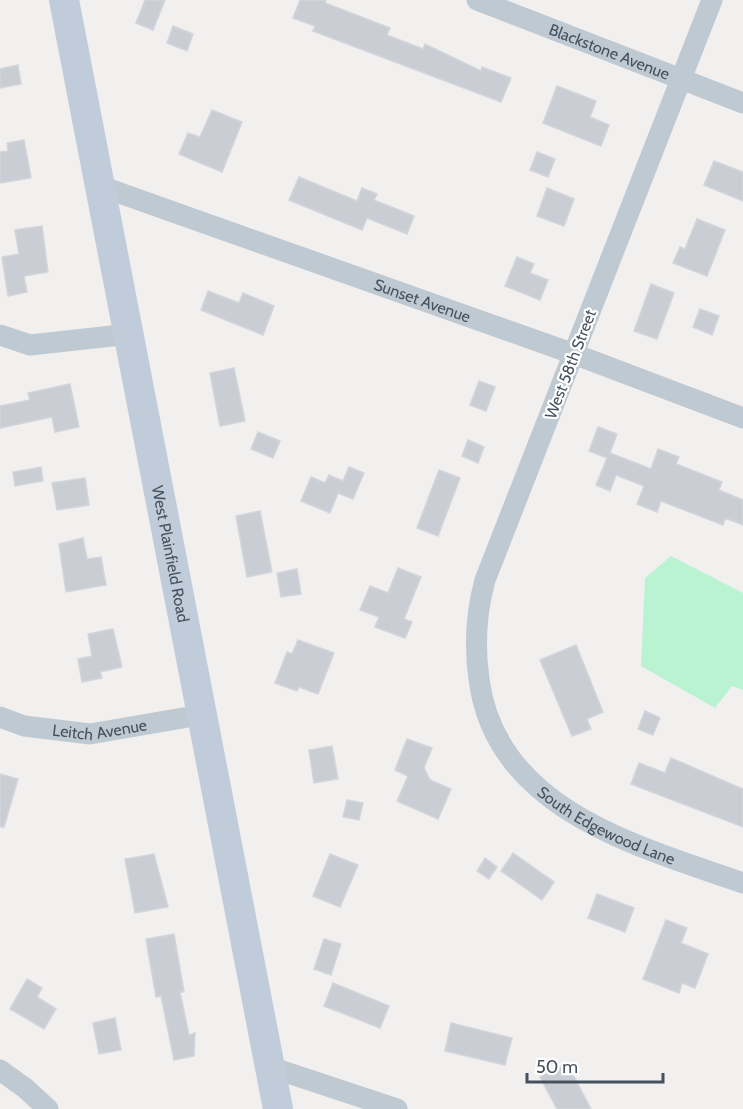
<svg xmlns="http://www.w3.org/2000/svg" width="743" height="1109" viewBox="0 0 743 1109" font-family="Cabin,sans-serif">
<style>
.green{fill:#b9f3d1}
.building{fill:#caced4;stroke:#d2d5db;stroke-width:1.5}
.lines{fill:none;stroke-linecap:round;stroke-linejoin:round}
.minor{stroke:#bec9d2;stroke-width:21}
.secondary{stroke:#c0ccda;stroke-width:30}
.labels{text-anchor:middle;stroke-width:4.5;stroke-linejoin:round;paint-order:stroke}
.street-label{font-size:16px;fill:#45525e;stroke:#fff}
</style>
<rect width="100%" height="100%" fill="#f2efef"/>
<path class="green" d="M671 556 743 593V690L732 686 715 708 641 666 645 578Z"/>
<g class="building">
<path d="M145 0H165L153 30 136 23Z"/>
<path d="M300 0H326L325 3 390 28 387 35 423 49 425 44 481 71 482 67 511 78 501 102 313 31 315 26 293 18Z"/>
<path d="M173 26 193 34 187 51 167 43Z"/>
<path d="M18 65 21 84 0 88V69Z"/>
<path d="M557 86 596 101 590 117 609 125 601 146 543 123Z"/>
<path d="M212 110 242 122 222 172 179 154 188 133 200 137Z"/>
<path d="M24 140 31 178 0 183V152L8 151 7 143Z"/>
<path d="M537 152 555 159 548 177 530 170Z"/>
<path d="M714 161 743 172V201L704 185Z"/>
<path d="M299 177 357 201 362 188 377 194 374 200 414 216 407 234 367 218 362 230 289 200Z"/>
<path d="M547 188 574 199 564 226 537 216Z"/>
<path d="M697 219 725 230 707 276 673 263 680 247 685 249Z"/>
<path d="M42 226 48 272 24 276 27 292 8 296 2 257 19 254 15 230Z"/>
<path d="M517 257 534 264 530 273 548 280 540 300 505 286Z"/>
<path d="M651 284 674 293 657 339 634 331Z"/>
<path d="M208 291 239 303 243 293 274 306 263 335 201 310Z"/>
<path d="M700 309 719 316 712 335 693 327Z"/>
<path d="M234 368 245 421 220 426 210 373Z"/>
<path d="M479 381 495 387 486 411 470 405Z"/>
<path d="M70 384 79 427 55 432 52 417 0 428V406L30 400 28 393Z"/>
<path d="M598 427 617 434 610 453 651 469 658 449 679 457 676 464 722 482 719 490 743 500V525L725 518 723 525 661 501 657 512 637 504 644 486 616 475 610 491 596 485 607 458 589 451Z"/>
<path d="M258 432 280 441 273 458 251 449Z"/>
<path d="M468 440 484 447 478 463 462 456Z"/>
<path d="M41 467 43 481 15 486 13 472Z"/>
<path d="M349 467 364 473 353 499 338 493 330 513 301 501 311 477 325 483 329 475 343 481Z"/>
<path d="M439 470 460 478 438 536 417 528Z"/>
<path d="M85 478 89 505 57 510 52 483Z"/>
<path d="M260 511 272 572 247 577 236 516Z"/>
<path d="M83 538 87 559 101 557 106 585 66 592 59 544Z"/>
<path d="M398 568 421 577 404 619 412 622 405 638 375 627 379 617 360 610 370 586 388 593Z"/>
<path d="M297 569 301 594 281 597 277 573Z"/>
<path d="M113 629 122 667 100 672 102 678 82 682 78 659 92 656 88 634Z"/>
<path d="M298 640 334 653 318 694 299 687 297 691 275 683 287 652 292 654Z"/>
<path d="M576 645 603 712 587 719 591 729 572 736 540 660Z"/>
<path d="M645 711 660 718 653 735 638 729Z"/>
<path d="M407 739 432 748 424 768 430 780 451 789 438 819 397 801 408 776 395 770Z"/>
<path d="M332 746 338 779 314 783 309 750Z"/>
<path d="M671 758 743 789V827L631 784 639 763 665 773Z"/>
<path d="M0 774 18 779 4 827H0Z"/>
<path d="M347 800 363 803 359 820 343 817Z"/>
<path d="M513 853 554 882 542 900 501 871Z"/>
<path d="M154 854 168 907 135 913 125 859Z"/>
<path d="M330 854 358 865 340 907 313 896Z"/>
<path d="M485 858 497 867 489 879 477 871Z"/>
<path d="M597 894 634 908 625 932 588 918Z"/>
<path d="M666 920 687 928 681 943 708 954 695 988 682 983 679 993 643 979Z"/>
<path d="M174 934 184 992H180L189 1035 195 1033 194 1056 174 1060 161 996 156 997 146 939Z"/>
<path d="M324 939 341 944 331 975 314 969Z"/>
<path d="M27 979 42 988 37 997 56 1009 44 1029 10 1009Z"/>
<path d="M333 983 389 1006 380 1028 324 1006Z"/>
<path d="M115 1018 121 1050 99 1054 93 1023Z"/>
<path d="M451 1023 512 1038 505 1065 445 1051Z"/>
<path d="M567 1063 591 1109H557L540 1077Z"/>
</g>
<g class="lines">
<g class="minor">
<path id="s1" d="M477 0 743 103"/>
<path id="s2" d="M712 0 485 580C476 613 474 644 479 679 495 809 637 846 743 883"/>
<path id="s3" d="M100 186 574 354 743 418"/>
<path d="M0 335 30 345 130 334"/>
<path id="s4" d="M0 717 24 726 90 734 200 715"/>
<path d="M270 1067 397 1109"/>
<path d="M0 1070 25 1088 48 1109"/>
</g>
<path class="secondary" id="s5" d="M64 0 278 1109"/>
</g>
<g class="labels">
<g class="street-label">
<text dy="6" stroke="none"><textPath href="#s1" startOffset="142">Blackstone Avenue</textPath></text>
<text dy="6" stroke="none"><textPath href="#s3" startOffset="342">Sunset Avenue</textPath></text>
<text transform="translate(570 364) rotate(-69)" y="6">West 58th Street</text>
<text dy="6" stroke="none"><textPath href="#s5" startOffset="564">West Plainfield Road</textPath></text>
<text dy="6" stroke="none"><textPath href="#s4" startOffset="102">Leitch Avenue</textPath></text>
<text dy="6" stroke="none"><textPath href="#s2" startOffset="928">South Edgewood Lane</textPath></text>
</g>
</g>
<path d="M527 1073v9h136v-9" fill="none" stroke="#45525e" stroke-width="3"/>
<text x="536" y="1073" font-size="18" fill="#45525e" stroke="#ffffff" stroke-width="4.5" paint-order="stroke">50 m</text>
</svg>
